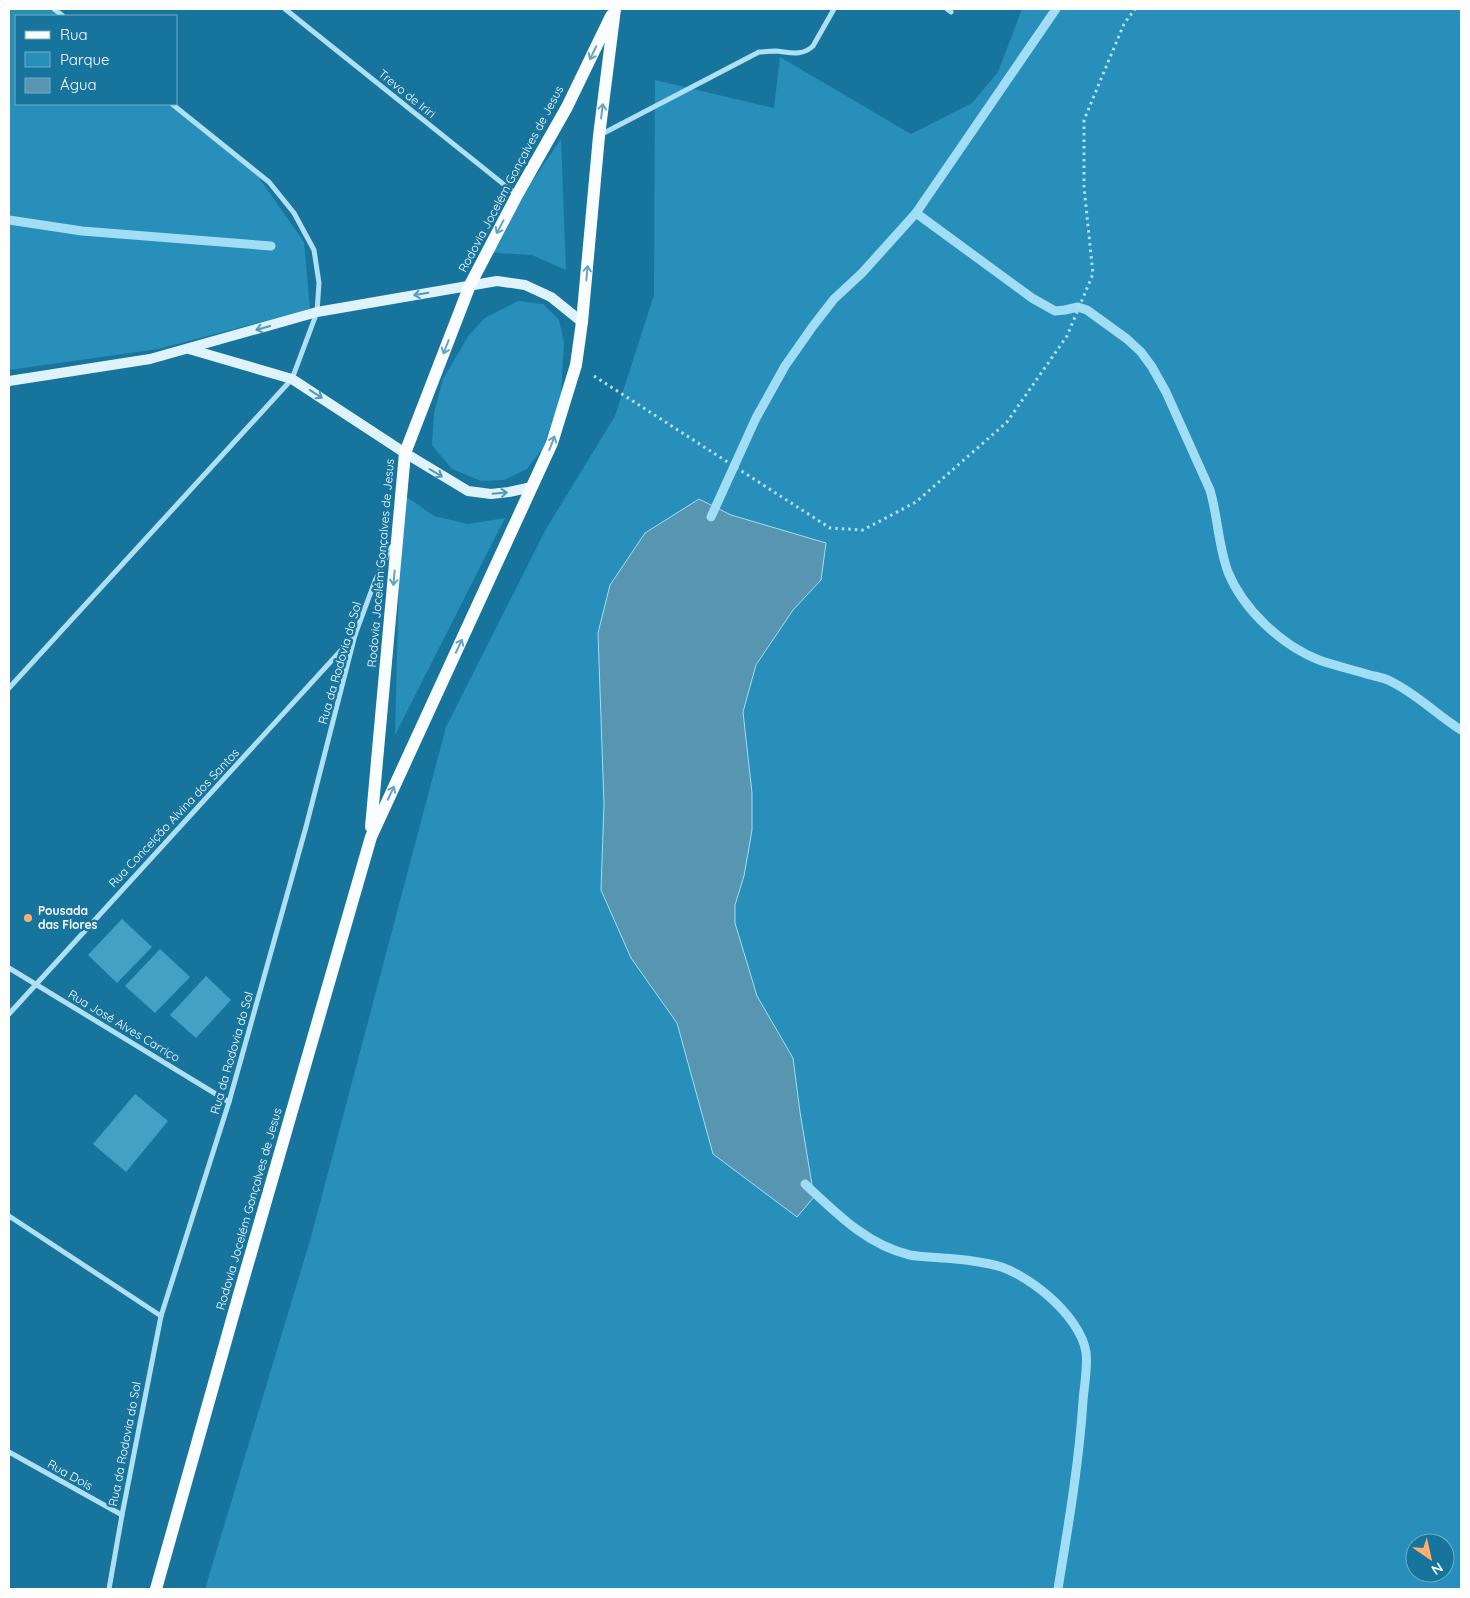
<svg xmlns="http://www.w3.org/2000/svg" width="1470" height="1598" viewBox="0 0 1470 1598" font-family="Quicksand,sans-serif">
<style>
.green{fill:#278fba;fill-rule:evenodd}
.water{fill:#5895b0;stroke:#a1def5}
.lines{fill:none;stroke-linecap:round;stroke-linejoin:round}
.stream{stroke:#a1def5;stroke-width:9}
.building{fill:#44a0c5}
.path{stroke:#afdff2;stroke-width:3;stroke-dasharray:2.5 4;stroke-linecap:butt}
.street{stroke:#afdff2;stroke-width:5}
.secondary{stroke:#def3fc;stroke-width:10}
.primary{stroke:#fafdff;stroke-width:12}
.oneway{stroke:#66a4bf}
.oneway2{stroke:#539aba}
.poi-dot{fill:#ffb070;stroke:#17749d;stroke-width:2}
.labels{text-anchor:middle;stroke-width:5;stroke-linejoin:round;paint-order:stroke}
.street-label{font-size:12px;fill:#fff;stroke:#17749d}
.poi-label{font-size:12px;font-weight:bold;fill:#fff;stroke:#17749d;text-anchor:start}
</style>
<rect width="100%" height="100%" fill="#17749d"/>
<g class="green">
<path d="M9 9H55L64 16H16V104H172L253 169 304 242 310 309 158 349 9 370Z"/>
<path d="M1022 9H1461V1589H205L311 1237 446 727 546 529 615 416 654 295 655 80 774 108 780 57 911 134 972 103 998 72ZM699 499 731 515 825 544 821 580 793 610 756 666 743 712 752 793 744 876 735 905V923L757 996 793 1058 800 1112 713 1154 677 1023 601 890 604 804 598 633ZM1415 1543H1445V1573H1415Z"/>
<path d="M561 139 566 270 532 255 484 252Z"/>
<path d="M518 301 543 304 559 320 564 343 561 395 543 448 527 469 504 480 481 481 452 469 432 445 434 413 443 379 469 335 485 318Z"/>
<path d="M401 493 434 516 468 524 505 518 395 735Z"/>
</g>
<path class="water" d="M699 499 731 515 826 543 821 580 793 610 756 665 743 712 752 793V830L744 876 735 905V923L757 996 793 1058 800 1112 814 1197 797 1217 713 1154 677 1023 631 958 601 890 604 804 598 633 610 585 645 533Z"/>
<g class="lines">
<g class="stream">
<path d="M916 213 1032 298 1055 311 1065 310 1078 307 1087 310 1127 339 1141 352 1152 367 1166 392 1210 490C1218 517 1218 545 1228 572 1243 609 1281 645 1319 660 1336 666 1354 670 1370 675 1378 677 1386 678 1392 682 1418 695 1437 715 1461 730"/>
<path d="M9 220 82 231 271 246"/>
<path d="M711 517 756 418 785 366 813 326 834 299 862 273 916 213 1056 9"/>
<path d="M805 1184C836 1213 867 1245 910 1255 921 1257 934 1257 944 1258 959 1259 975 1261 990 1264 1025 1270 1080 1315 1086 1352 1088 1366 1084 1387 1083 1401 1079 1464 1068 1527 1058 1589"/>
</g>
</g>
<g class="building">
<path d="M122 919 152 947 117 983 88 955Z"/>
<path d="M160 949 190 977 155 1013 125 986Z"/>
<path d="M206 976 231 1000 196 1038 170 1015Z"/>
<path d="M135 1094 168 1121 126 1172 93 1144Z"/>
</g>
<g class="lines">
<path class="path" d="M594 376 830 528 863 530 916 502 1007 422 1067 336 1093 274 1084 187V120L1124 24 1135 9"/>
<g class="street">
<path d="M54 9 63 16"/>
<path d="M285 9 517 195"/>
<path d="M947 9 951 12"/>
<path d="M602 134 759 52C764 52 769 51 775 51 789 52 801 57 813 46L834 9"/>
<path d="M9 688 292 379 317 312 319 283 314 250 294 213 269 182 172 104"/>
<path d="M9 968 229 1102"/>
<path d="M9 1014 355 635"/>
<path d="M9 1216 161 1316"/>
<path d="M9 1452 122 1515"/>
<path d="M109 1589 122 1515 161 1316 229 1102 306 827 355 635 375 581 393 542"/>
</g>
<g class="secondary">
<path d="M189 349 292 379 405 453 468 491 491 494 509 492 532 487"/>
<path d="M9 381 150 359 317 312 497 281 525 285 551 297 582 322"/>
</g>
<g class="primary">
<path d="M371 827 405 453 470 285 517 195 567 107 611 16"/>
<path d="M156 1589 238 1298 371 837 552 443 576 365 582 322 599 136 615 9"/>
</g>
</g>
<defs><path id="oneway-shaft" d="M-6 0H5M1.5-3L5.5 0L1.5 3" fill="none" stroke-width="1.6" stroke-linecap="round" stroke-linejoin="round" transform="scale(1.25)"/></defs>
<g class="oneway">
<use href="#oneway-shaft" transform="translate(593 53) rotate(116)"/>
<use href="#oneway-shaft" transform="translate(602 111) rotate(-83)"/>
<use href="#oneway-shaft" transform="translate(500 227) rotate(118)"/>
<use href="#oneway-shaft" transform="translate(587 273) rotate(-85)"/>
<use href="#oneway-shaft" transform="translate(446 347) rotate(111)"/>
<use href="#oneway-shaft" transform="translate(552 443) rotate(-69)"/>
<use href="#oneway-shaft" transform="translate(394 578) rotate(95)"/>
<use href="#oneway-shaft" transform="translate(459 646) rotate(-65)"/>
<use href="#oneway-shaft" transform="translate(391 793) rotate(-65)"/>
</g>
<g class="oneway2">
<use href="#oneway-shaft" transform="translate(421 294) rotate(170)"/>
<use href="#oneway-shaft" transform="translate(263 328) rotate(164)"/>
<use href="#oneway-shaft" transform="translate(316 394) rotate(33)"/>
<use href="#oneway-shaft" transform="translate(436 473) rotate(31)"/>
<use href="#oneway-shaft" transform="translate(500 493) rotate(-5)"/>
</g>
<circle class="poi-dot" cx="28" cy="918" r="5"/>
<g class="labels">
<g class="street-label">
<text transform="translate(407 94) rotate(39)" y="4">Trevo de Iriri</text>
<text transform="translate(511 179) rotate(-62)" y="4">Rodovia Jocelém Gonçalves de Jesus</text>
<text transform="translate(381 563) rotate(-85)" y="4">Rodovia Jocelém Gonçalves de Jesus</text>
<text transform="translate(340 663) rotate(-74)" y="4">Rua da Rodovia do Sol</text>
<text transform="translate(174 818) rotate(-47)" y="4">Rua Conceição Alvina dos Santos</text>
<text transform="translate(124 1026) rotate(31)" y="4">Rua José Alves Carriço</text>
<text transform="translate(232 1053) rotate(-74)" y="4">Rua da Rodovia do Sol</text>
<text transform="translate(249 1209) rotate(-74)" y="4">Rodovia Jocelém Gonçalves de Jesus</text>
<text transform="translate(125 1444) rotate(-79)" y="4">Rua da Rodovia do Sol</text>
<text transform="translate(70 1475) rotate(29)" y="4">Rua Dois</text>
</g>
<g class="poi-label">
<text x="38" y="915">Pousada<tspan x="38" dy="14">das Flores</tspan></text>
</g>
</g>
<rect width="1470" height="1598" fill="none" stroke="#ffffff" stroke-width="20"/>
<rect x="15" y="15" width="162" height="90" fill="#17749d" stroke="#74acc4"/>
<rect x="25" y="31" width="25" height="8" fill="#fafdff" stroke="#74acc4"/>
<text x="60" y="40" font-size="15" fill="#ffffff">Rua</text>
<rect x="25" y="52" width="25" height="15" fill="#278fba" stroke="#74acc4"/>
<text x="60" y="65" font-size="15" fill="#ffffff">Parque</text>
<rect x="25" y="78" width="25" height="15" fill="#5895b0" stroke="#74acc4"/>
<text x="60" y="90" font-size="15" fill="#ffffff">Água</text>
<g transform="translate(1430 1558) rotate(146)"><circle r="24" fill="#17749d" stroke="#74acc4"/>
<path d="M0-4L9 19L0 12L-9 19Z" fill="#ffb070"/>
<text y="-8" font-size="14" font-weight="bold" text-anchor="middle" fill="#ffffff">N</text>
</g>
</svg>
